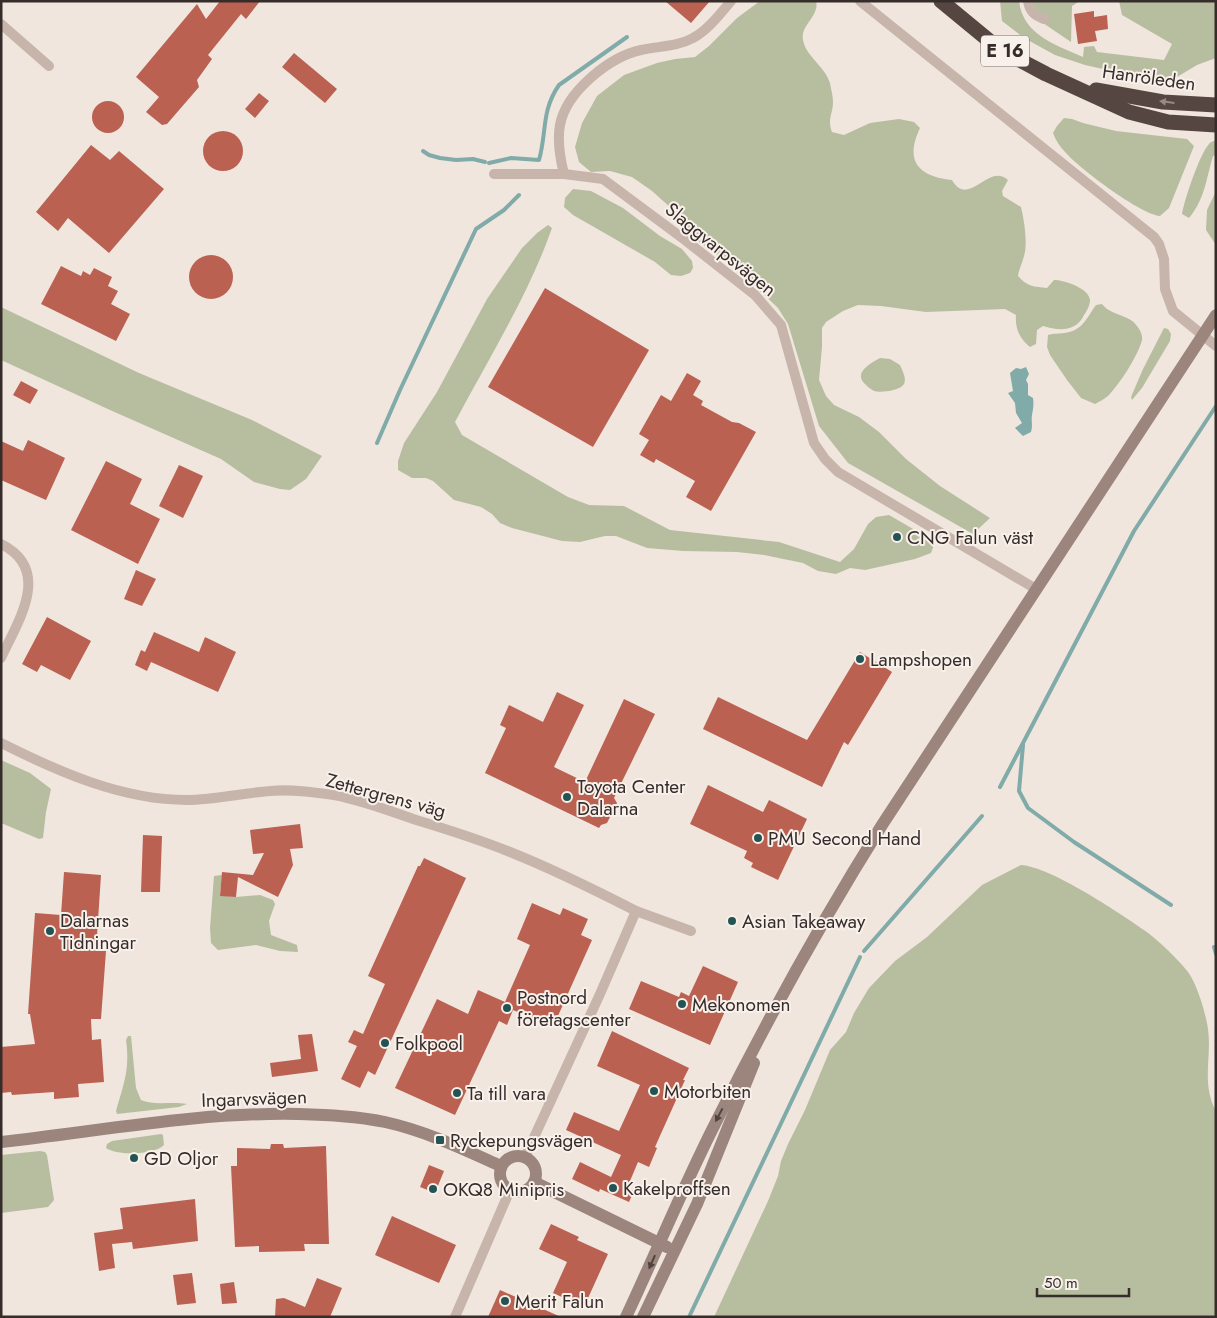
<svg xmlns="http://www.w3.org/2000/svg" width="1217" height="1318" viewBox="0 0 1217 1318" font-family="Jost,sans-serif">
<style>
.green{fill:#b7be9f}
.water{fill:#80aba8}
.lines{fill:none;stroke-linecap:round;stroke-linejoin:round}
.stream{stroke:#80aba8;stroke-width:4}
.building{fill:#ba6152}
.street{stroke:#c7b5ab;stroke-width:10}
.secondary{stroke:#9b857d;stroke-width:12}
.highway{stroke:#564642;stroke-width:15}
.oneway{fill:#978a85}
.oneway2{fill:#4f423f}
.poi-dot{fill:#235352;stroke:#f8f0ea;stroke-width:2}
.labels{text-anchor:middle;stroke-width:4;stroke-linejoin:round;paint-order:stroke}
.shield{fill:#f8f0ea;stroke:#706764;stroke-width:1}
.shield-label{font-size:18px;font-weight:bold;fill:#362c2a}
.street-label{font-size:19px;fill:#362c2a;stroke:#f8f0ea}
.poi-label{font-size:19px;fill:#362c2a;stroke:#f8f0ea;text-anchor:start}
</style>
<rect width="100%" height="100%" fill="#f0e6de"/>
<g class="green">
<path d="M760 1H816C820 16 800 25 803 40 806 57 825 66 830 83 831 89 833 96 833 102 833 114 827 119 832 132L844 135 870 123 899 119 914 122 920 128C904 162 919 176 952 180 969 209 988 162 1008 180L1002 191 1003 196 1021 207C1024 219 1028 244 1024 256 1022 264 1019 269 1018 276 1026 286 1035 287 1047 288L1054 280C1064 280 1089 288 1090 300 1090 305 1087 311 1084 315 1076 332 1059 331 1043 326L1037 330 1036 344 1030 347C1019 338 1015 328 1016 315L1005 309 926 312 881 306 858 305 843 311 826 322 822 328V347L819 380 826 396 834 405 859 417 879 432 906 459 940 486 990 518 973 534 848 463 819 426 788 324 778 308 738 270 687 233 676 219 671 208 652 191 632 177 610 171 591 172 579 162 575 147 582 123 597 96 624 75 657 63 675 59 695 57 709 46 737 18Z"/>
<path d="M1000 1H1019C1023 35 1056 45 1083 57L1084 47 1094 46 1097 52 1164 60 1172 44 1122 15 1119 1H1216V58L1197 65 1172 80 1157 81 1085 65 1055 55 1024 38 1002 21Z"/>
<path d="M1032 1H1080L1072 6 1071 42 1043 23Z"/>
<path d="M1064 118 1072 119 1083 123 1116 131 1187 139 1194 146 1169 208 1160 216C1140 214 1080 169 1066 153 1060 147 1056 141 1053 133L1057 126Z"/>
<path d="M1216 140V155L1213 156C1206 179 1205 199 1189 218L1182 214C1184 201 1200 153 1209 144 1210 142 1214 141 1216 140Z"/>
<path d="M573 189 591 191 623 208 660 236 682 249 692 261 693 268 690 273 681 276 671 275 655 262 573 215 564 207 565 198Z"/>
<path d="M1216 191V245L1206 230 1207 210Z"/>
<path d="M548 225 552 228C529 294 488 360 455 422L462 435 568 497 589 505 624 506 670 530 779 542 840 562 854 549 868 524 876 517 889 515 927 537 934 545 931 553 915 559 865 570 850 568 836 574 818 571 803 563 764 555 737 552 683 551 647 548 616 536H605L580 542 562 541 512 528 500 523 492 514 481 507 454 500 433 481 426 478H412L398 470V461L404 443 437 392 487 299 522 248 537 233Z"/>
<path d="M1102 304C1111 316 1129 314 1137 326 1140 330 1143 335 1142 340 1138 356 1119 385 1108 396 1104 399 1099 402 1095 404L1081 398 1067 380 1050 355 1047 347 1048 335C1054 333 1059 334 1064 333 1083 331 1087 317 1096 305Z"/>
<path d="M1 307 139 373 252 420 322 456 306 479 290 490 280 489 254 482 221 459 110 410 1 360Z"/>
<path d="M1164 328 1168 329 1171 334 1170 341 1142 388 1132 400 1131 397 1143 369Z"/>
<path d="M880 358 890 359 900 365C902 370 907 378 904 384 900 391 880 393 874 391 870 389 867 386 864 383 854 372 871 363 880 358Z"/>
<path d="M1 760 30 773 51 789 46 812 43 838 39 839 1 823Z"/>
<path d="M1021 865C1051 867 1118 912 1144 930 1158 940 1177 958 1188 972 1197 984 1206 1014 1208 1029 1212 1058 1201 1083 1216 1111V1317H714L768 1201 778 1176 781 1161 788 1144 805 1110 830 1050 846 1032 854 1013 869 988 895 961 927 937 982 885Z"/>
<path d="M222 875 220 895 236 897 260 895 273 900 275 904 269 921 271 935 297 945 298 952 280 951 256 945 218 950 211 943 210 928 214 876Z"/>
<path d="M128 1036H131L136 1088 141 1100C154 1106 173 1101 187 1104L179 1107 117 1114 116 1111C124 1083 130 1069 126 1040Z"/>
<path d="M161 1134 163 1135 164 1145C154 1155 117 1156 106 1148L107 1144 112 1141Z"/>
<path d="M40 1151 45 1152 47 1155 54 1200 48 1207 1 1213V1155Z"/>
</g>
<path class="water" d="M1026 367 1029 374 1026 380 1028 384V395L1033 398C1034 405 1033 409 1032 415 1031 421 1033 425 1031 432L1023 436 1015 428 1022 423 1016 413 1015 403 1008 393 1013 391 1010 373 1016 368 1021 369Z"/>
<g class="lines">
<g class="stream">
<path d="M423 151 429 155 440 158 456 160 473 159 485 162"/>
<path d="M489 163 511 158 539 160C547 132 541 111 559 85L627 37"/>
<path d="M377 443 400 390 476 229 504 210 519 195"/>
<path d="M1023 745 1019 791 1028 808 1074 842 1171 905"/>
<path d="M1000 787 1134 531 1216 406"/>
<path d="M1214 947 1216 954"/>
<path d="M864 951 982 816"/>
<path d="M689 1317 860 957"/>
</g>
</g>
<g class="building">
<path d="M220 1H260L246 19 241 14 208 55 212 59 197 80 199 87 167 124 162 125 146 112 159 97 136 77 197 4 206 19Z"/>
<path d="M665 1H710L691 23Z"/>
<path d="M1094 11V17L1107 15 1108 29 1095 31 1097 41 1078 44 1074 14Z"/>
<path d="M294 53 337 89 325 103 282 67Z"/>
<path d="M259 93 269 101 255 118 245 109Z"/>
<circle cx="108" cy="117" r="16"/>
<circle cx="223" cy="151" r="20"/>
<path d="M91 145 110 160 119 151 164 189 109 253 68 218 58 231 36 212Z"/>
<circle cx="211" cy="277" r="22"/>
<path d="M61 266 81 276 83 271 90 275 94 268 112 277 108 286 118 291 111 304 130 314 116 341 41 304Z"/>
<path d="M545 288 649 350 593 447 488 387Z"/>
<path d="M687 373 701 381 693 395 703 401 701 405 732 422 739 423 756 432 711 511 686 497 695 481 656 459 654 463 640 455 649 440 639 434 661 395 671 401Z"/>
<path d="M21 381 38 390 30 404 13 395Z"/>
<path d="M28 440 65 458 46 500 1 480V441L23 451Z"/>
<path d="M106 461 142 479 130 504 160 519 138 564 71 530Z"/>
<path d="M179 465 203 476 183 518 159 506Z"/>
<path d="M136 570 156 579 142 606 124 599Z"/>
<path d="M47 617 91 641 70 680 41 665 37 672 22 664Z"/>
<path d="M154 632 199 652 205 637 236 652 218 692 151 662 147 671 135 665 141 650 145 652Z"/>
<path d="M860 652 892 672 848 745 844 742 822 787 703 729 718 697 807 740Z"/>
<path d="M557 692 584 705 554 767 585 782 624 699 655 714 614 798 617 803 607 823 601 825 599 828 485 773 506 728 500 725 509 705 543 722Z"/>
<path d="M708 785 763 812 769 800 807 819 778 880 751 867 753 863 744 858 747 851 690 824Z"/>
<path d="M300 824 303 848 290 849 293 865 278 897 238 877 236 897 220 896 222 872 253 875 264 853 253 854 250 830Z"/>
<path d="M143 835 162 836 160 892H141Z"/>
<path d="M424 858 466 878 375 1075 368 1071 360 1088 341 1079 357 1046 348 1042 354 1030 363 1034 385 984 368 976 418 866H420Z"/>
<path d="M64 872 101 875 96 951H106L101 1019H91L92 1040 101 1039 104 1082 78 1084 79 1097 54 1099V1092L12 1095 11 1092 1 1093V1047L35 1044 30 1014H28L35 913 61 915Z"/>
<path d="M532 903 560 915 563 908 588 919 581 935 592 940 553 1027 513 1010 507 1025 499 1021 455 1115 395 1088 437 999 468 1014 478 990 505 1002 530 945 517 939Z"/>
<path d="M703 966 738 982 710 1045 629 1009 641 981 679 997 681 992 689 996Z"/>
<path d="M612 1031 689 1068 683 1080H685L655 1147 657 1148 649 1167 638 1162 627 1188 634 1191 629 1202 600 1189 599 1192 572 1179 580 1162 611 1177 621 1155 566 1130 574 1112 619 1131 640 1085 597 1066Z"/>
<path d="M312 1034 318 1071 272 1077 270 1063 301 1059 298 1035Z"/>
<path d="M271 1144H283L284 1148 326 1146 329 1244H304L305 1251 259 1252V1246L235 1247 231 1166H237V1148L270 1149Z"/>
<path d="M429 1165 444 1171 435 1193 420 1187Z"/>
<path d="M195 1199 198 1241 133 1249 132 1242 112 1244 115 1268 99 1271 94 1233 123 1229 120 1208Z"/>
<path d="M392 1216 456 1245 439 1283 375 1255Z"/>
<path d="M551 1224 579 1237 577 1240 608 1254 584 1307 553 1293 567 1262 539 1249Z"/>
<path d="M192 1273 196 1303 177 1305 173 1275Z"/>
<path d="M317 1278 342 1288 330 1317H275L276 1299 284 1298 305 1307Z"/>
<path d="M234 1282 237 1303 222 1304 220 1284Z"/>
<path d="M500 1290 561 1317H488Z"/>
</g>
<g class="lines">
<g class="street">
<path d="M860 1 1154 237 1159 244 1164 259 1165 289 1173 311 1216 346"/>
<path d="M1028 1C1030 12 1034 15 1044 19"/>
<path d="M1 24 49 66"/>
<path d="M494 174H564L603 179 685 240 755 295 781 325 814 443 825 459 838 472 1036 589"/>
<path d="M564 174C560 158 557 141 560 125 566 92 609 57 641 50 658 46 677 47 693 38 708 30 720 14 731 1"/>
<path d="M1 544C53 570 18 621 1 658"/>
<path d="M1 743C59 772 122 800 187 800 215 800 242 793 270 791 291 789 313 792 334 795 361 800 388 810 413 819 446 829 478 839 510 852 553 869 595 890 636 911"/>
<path d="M525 1157 600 994 636 911 691 931"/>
<path d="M455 1317 510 1190"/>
</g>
<g class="secondary">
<path d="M1 1142C100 1131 199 1112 298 1114 327 1115 357 1116 385 1122 426 1131 463 1149 501 1166"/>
<circle cx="518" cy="1174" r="18"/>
<path d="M534 1182 667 1247"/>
<path d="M626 1317C656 1253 683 1187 715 1124 766 1022 821 922 882 825L1216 315"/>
<path d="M643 1317 697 1204 754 1063"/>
</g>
<g class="highway">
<path d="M941 1 992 43 1012 56 1046 74 1129 112 1168 122 1216 125"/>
<path d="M1096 90 1163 102 1216 105"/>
</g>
</g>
<defs><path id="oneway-solid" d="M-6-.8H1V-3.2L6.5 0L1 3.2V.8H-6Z" transform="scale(1.25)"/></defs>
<use class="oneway" href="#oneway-solid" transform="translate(1167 102) rotate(-173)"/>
<g class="oneway2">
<use href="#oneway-solid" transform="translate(719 1115) rotate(118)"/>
<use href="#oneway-solid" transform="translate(652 1262) rotate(114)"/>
</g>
<g class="poi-dot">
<circle cx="897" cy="537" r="5"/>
<circle cx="860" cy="659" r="5"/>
<circle cx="567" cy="797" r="5"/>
<circle cx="758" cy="838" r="5"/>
<circle cx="732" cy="921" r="5"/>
<circle cx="50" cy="931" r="5"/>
<circle cx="682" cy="1004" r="5"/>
<circle cx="507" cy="1008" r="5"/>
<circle cx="385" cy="1043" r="5"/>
<circle cx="654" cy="1091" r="5"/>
<circle cx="457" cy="1093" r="5"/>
<rect x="435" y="1135" width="10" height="10" rx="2.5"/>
<circle cx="134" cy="1158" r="5"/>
<circle cx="613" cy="1188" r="5"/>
<circle cx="433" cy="1189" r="5"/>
<circle cx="505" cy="1301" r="5"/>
</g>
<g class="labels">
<rect class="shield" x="981" y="35.5" width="48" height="31" rx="4"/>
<g class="shield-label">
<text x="1005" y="57">E 16</text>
</g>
<g class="street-label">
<text transform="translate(1149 77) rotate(8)" y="7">Hanröleden</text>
<text transform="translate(721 249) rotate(39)" y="7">Slaggvarpsvägen</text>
<text transform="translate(386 795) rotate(15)" y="7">Zettergrens väg</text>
<text transform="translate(254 1098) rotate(-2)" y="7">Ingarvsvägen</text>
</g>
<g class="poi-label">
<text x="907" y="544">CNG Falun väst</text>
<text x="870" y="666">Lampshopen</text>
<text x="577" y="793">Toyota Center<tspan x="577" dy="22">Dalarna</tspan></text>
<text x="768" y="845">PMU Second Hand</text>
<text x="60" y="927">Dalarnas<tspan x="60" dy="22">Tidningar</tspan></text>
<text x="742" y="928">Asian Takeaway</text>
<text x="517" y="1004">Postnord<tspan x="517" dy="22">företagscenter</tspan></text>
<text x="692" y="1011">Mekonomen</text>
<text x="395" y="1050">Folkpool</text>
<text x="664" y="1098">Motorbiten</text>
<text x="467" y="1100">Ta till vara</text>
<text x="450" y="1147">Ryckepungsvägen</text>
<text x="144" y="1165">GD Oljor</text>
<text x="623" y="1195">Kakelproffsen</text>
<text x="443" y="1196">OKQ8 Minipris</text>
<text x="515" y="1308">Merit Falun</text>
</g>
</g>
<rect width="1217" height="1318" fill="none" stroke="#362c2a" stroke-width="5"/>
<path d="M1037 1288v8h92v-8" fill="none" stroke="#362c2a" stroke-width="2.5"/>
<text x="1044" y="1288" font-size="15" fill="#362c2a" stroke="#f8f0ea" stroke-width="4" paint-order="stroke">50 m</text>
</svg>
